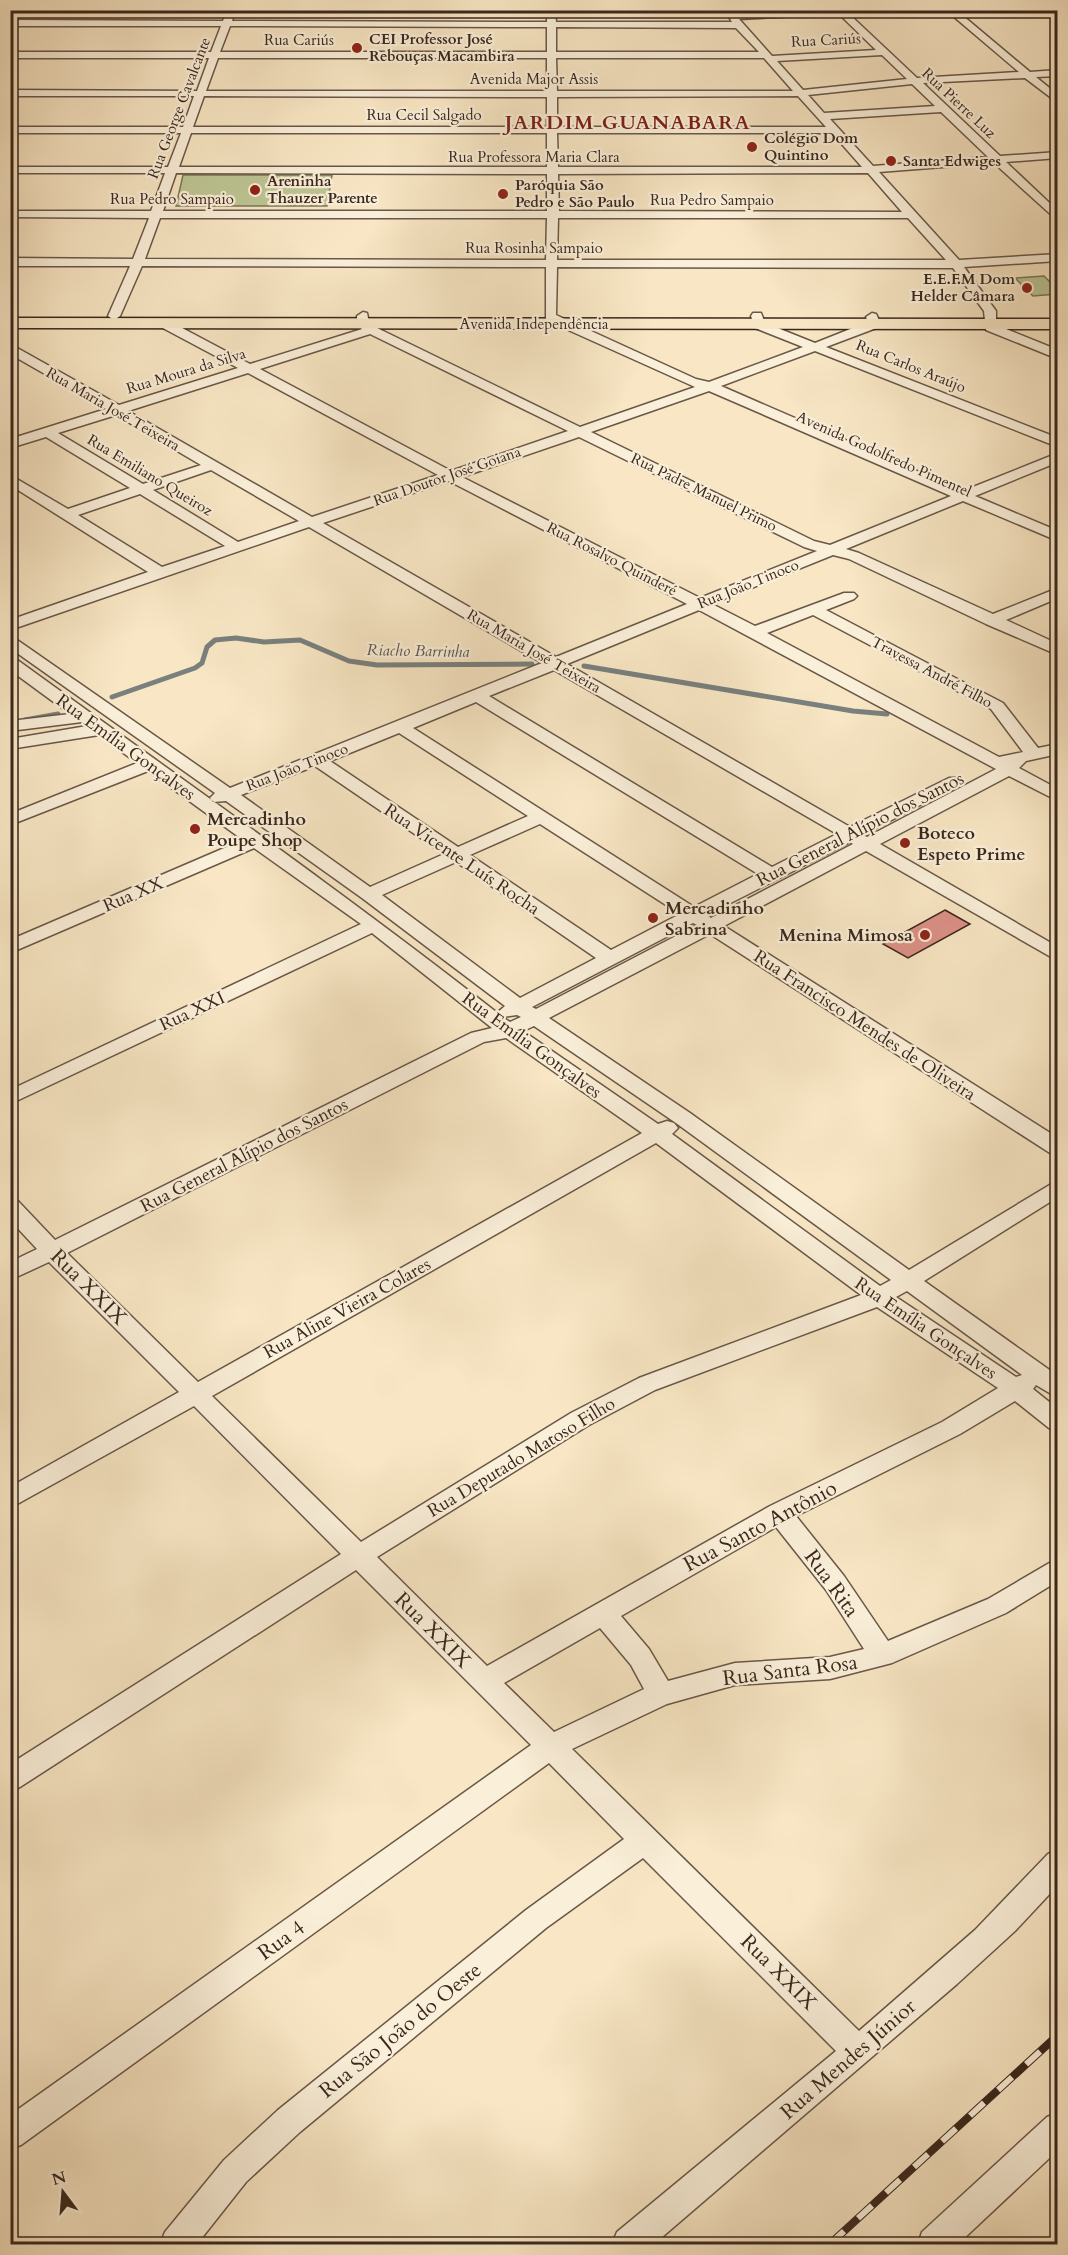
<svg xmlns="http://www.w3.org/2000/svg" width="1068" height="2255" viewBox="0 0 1068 2255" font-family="Cardo,serif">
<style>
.green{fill:#bdc594;stroke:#7b7658;stroke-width:1.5}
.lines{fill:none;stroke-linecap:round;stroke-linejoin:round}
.stream{stroke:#79807e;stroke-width:5}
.building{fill:#de9189;stroke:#39271d;stroke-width:1.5}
.minor-casing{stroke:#695747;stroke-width:3}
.major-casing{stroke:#39271d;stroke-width:3}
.minor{fill:#faefd9;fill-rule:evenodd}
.major{fill:#f8e6c4;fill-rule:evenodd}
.rail-casing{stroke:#39271d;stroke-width:8}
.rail{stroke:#faefd9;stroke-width:6;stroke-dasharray:19;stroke-linecap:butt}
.poi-dot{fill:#8f2418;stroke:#faefd9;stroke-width:2}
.labels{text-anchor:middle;stroke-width:4.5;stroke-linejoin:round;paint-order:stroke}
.far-poi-label{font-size:15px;font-weight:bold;fill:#39271d;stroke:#faefd9;text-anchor:start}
.far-street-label{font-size:15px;fill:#39271d;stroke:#faefd9}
.far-water-label{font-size:16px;font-style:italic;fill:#59544e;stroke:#faefd9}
.street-label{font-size:18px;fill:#39271d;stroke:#faefd9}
.poi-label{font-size:18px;font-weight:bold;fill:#39271d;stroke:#faefd9;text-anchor:start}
.far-district-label{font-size:20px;font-weight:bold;letter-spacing:1.5px;fill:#7a1f14;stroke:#faefd9}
.near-street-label{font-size:21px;fill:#39271d;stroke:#faefd9}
</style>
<rect width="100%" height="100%" fill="#f8e6c4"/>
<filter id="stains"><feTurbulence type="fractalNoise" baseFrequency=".00333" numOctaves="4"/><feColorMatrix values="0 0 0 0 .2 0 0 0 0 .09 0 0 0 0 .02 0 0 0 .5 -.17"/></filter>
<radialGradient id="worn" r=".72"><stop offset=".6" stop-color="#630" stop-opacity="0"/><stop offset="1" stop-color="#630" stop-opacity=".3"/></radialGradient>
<g class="green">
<path d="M183 175H332L327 206H176Z"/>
<path d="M1044 276 1057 289V294L1033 296 1015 278Z"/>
</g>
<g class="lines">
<g class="stream">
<path d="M584 666 853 711 887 714"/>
<path d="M112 697 195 668 202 663 207 647 215 640 236 638 264 642 300 640 349 661 377 665 532 664"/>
<path d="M25 720 58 714"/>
</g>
</g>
<path class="building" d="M945 910 970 924 908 958 883 944Z"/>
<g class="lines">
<g class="minor-casing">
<g id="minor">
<path d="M227 10 235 11 232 21 547 22V10H555L556 22H732L726 12 734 14 857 10 849 14 917 78 1019 72 946 10H956L1030 72 1058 70V76L1036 77 1058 95V103L1025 78 923 83 1000 156 1058 152V158L1006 162 1058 211V221L994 163 879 172 959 260 1058 254V261L964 267 996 311V325L1058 350V359L986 330 984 311 953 268 557 267 556 315 696 379 709 382 803 347 755 328 751 316 753 313H761L765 323 815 343 868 322 866 317 872 313 876 314 881 324 879 327 826 347 1058 438V447L815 351 721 386 963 491 1058 453V462L975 496 1058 531V541L963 501 846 549 859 553 993 614 1058 588V598L1006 620 1058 644V655L986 624 849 559 833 555 712 604 755 626 844 593H854L857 596 854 599 826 610 1003 703 1038 748 1058 744V754L1026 761 1019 768 1058 789V801L1009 776 880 844 1058 947V961L866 851 724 926 1058 1138V1155L1050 1153 710 934 549 1018 690 1113 909 1270 1058 1180V1197L924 1281 1058 1376V1398L1036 1385 1033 1389 1058 1409V1431L1049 1428 1015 1401 960 1434 796 1516 844 1576 888 1641 988 1599 1058 1558V1581L1006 1613 892 1663 830 1679 735 1685 667 1704 572 1749 859 2031 975 1930 1048 1854 1058 1850V1885L1015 1931 957 1984 654 2244H612L617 2232 836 2051 643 1858 546 1928 300 2132 246 2182 197 2244H160L165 2232 224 2160 278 2110 526 1910 624 1839 549 1763 21 2145 10 2149V2115L531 1745 356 1570 20 1787 10 1791V1764L341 1554 194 1406 10 1508V1487L179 1392 49 1262 10 1280V1262L37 1249 10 1220V1199L18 1201 55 1240 471 1033 492 1028 372 933 10 1104V1090L361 924 254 848 10 953V940L243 840 148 771 10 825V814L137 763 99 735 10 749V739L87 726 82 722 10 731V721L70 714 10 670V657L16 659C177 776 342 891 500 1015L498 1012 505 1006 362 898 226 801 213 802 210 798 215 793 10 648V635L230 788 542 663 309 527 10 630V620L148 572 10 485V475L68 509 130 488 46 437 10 448V439L106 409 10 354V344L119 405 238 368 161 327V321H169L250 364 362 329 357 324V316L363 312 367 313 369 323 375 327 580 427 695 387 546 320V267L142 266 120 316 114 320 108 316 130 266H10V258L133 259 149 218 10 217V211H151L165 173H10V167H168L181 133H10V127H183L194 96H10V90L197 91 209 58H10V52H211L221 26H10V20L223 21ZM839 14 876 50 772 56 739 19ZM230 26 547 27V52H220ZM556 27 736 28 759 52H556ZM882 55 907 79 803 90 777 61ZM218 58H547V91H206ZM556 58H764L793 91H557ZM912 84 935 106 824 113 808 95ZM204 96 547 97V127H193ZM798 96 826 127H557V97ZM941 112 988 157 873 166 830 119ZM191 133H547V167H179ZM557 133H832L862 167H558ZM176 173 547 174V211H163ZM868 173 902 212 559 211 558 174ZM160 218H547L546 260 145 259ZM558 218H908L946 260H557ZM370 334 568 431 451 471 260 369ZM248 373 438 475 312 517 128 411ZM709 391 951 496 830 545 814 541 591 432ZM116 415 201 465 143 484 58 433ZM579 437 804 547 817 551 700 598 462 477ZM211 470 299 521 238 542 153 490ZM449 481 687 604 556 657 323 523ZM140 494 225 546 162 567 78 515ZM699 610 996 769 867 837 863 835 964 782 961 778H949L850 827 567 664ZM813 615 991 709 1023 752 999 757 767 633ZM554 670 837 834 772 867 489 696ZM476 702 758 874 694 907 413 728ZM399 733 528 816 458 847 330 761ZM315 766 444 854 370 887 241 795ZM540 824 680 914 611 950 470 855ZM850 842 853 844 711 918 707 915ZM456 862 596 958 520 998 382 895ZM693 923 697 925 536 1009 532 1007ZM517 1015 521 1017 510 1022 502 1017ZM534 1026 676 1123 891 1280 880 1286 672 1134 678 1128 674 1123 667 1121 658 1124 523 1031ZM506 1038 642 1133 198 1382 67 1253 484 1042ZM656 1143 861 1295 639 1378 571 1413 361 1542 212 1396ZM907 1291 1022 1375 1016 1377 896 1297ZM877 1307 998 1388 942 1422 770 1506 487 1666 377 1557 589 1425 655 1390ZM776 1527 826 1590 864 1649 830 1657 735 1663 668 1681 649 1649 621 1616ZM600 1628 631 1665 644 1689 554 1732 504 1683Z"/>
<path d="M1053 10H1058V14Z"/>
<path d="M1058 2113V2150L958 2244H918L922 2232 1047 2117Z"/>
</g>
</g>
<g class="major-casing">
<path id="major" d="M10 318 1058 319V329L10 328Z"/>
</g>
<use href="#minor" class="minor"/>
<use href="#major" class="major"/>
<g class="rail-casing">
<path id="rail" d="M830 2244 1058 2035"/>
</g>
<use href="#rail" class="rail"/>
</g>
<g class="poi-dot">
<circle cx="357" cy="48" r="6"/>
<circle cx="752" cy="147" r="6"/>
<circle cx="891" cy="161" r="6"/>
<circle cx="255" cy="190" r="6"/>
<circle cx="503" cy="194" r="6"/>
<circle cx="1027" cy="288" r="6"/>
<circle cx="195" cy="829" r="6"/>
<circle cx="905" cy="843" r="6"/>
<circle cx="653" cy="918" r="6"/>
<circle cx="925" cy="935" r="6"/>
</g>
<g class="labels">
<g class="far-poi-label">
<text x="369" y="44">CEI Professor José<tspan x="369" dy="17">Rebouças Macambira</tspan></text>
<text x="764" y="143">Colégio Dom<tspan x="764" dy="17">Quintino</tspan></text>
<text x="903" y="166">Santa Edwiges</text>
<text x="267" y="186">Areninha<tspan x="267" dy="17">Thauzer Parente</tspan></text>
<text x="515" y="190">Paróquia São<tspan x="515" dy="17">Pedro e São Paulo</tspan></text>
<text x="1015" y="284" text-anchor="end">E.E.F.M Dom<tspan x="1015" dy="17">Helder Câmara</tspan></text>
</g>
<g class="far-street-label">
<text x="299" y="45">Rua Cariús</text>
<text transform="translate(826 40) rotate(-3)" y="5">Rua Cariús</text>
<text x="534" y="84">Avenida Major Assis</text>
<text transform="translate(959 103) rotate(43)" y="5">Rua Pierre Luz</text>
<text transform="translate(179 108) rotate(-69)" y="5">Rua George Cavalcante</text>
<text x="424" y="120">Rua Cecil Salgado</text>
<text x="534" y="162">Rua Professora Maria Clara</text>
<text x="172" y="204">Rua Pedro Sampaio</text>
<text x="712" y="205">Rua Pedro Sampaio</text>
<text x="534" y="253">Rua Rosinha Sampaio</text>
<text x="534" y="329">Avenida Independência</text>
<text transform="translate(911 366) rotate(22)" y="5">Rua Carlos Araújo</text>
<text transform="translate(186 371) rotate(-17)" y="5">Rua Moura da Silva</text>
<text transform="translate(113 409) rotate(30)" y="5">Rua Maria José Teixeira</text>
<text transform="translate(884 454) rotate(24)" y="5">Avenida Godolfredo Pimentel</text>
<text transform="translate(150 475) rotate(31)" y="5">Rua Emiliano Queiroz</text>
<text transform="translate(447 476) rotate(-19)" y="5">Rua Doutor José Goiana</text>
<text transform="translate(704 492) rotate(26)" y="5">Rua Padre Manuel Primo</text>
<text transform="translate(612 559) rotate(27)" y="5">Rua Rosalvo Quinderé</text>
<text transform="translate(748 584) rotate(-22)" y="5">Rua João Tinoco</text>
<text transform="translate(534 651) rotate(30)" y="5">Rua Maria José Teixeira</text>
<text transform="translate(932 672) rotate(28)" y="5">Travessa André Filho</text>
<text transform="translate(297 767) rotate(-21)" y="5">Rua João Tinoco</text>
</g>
<g class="far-water-label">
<text transform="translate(418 650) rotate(1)" y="6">Riacho Barrinha</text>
</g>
<g class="street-label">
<text transform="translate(126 747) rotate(36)" y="6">Rua Emília Gonçalves</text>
<text transform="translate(860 829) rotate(-27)" y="6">Rua General Alípio dos Santos</text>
<text transform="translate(462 859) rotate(34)" y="6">Rua Vicente Luís Rocha</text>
<text transform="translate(133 894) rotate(-23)" y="6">Rua XX</text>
<text transform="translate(192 1011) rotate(-25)" y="6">Rua XXI</text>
<text transform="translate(865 1025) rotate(33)" y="6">Rua Francisco Mendes de Oliveira</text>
<text transform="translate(532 1045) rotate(36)" y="6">Rua Emília Gonçalves</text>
<text transform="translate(244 1155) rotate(-27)" y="6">Rua General Alípio dos Santos</text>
<text transform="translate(347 1308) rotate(-29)" y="6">Rua Aline Vieira Colares</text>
<text transform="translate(926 1328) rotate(34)" y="6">Rua Emília Gonçalves</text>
<text transform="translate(521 1457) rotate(-31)" y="6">Rua Deputado Matoso Filho</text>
</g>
<g class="poi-label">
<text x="207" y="825">Mercadinho<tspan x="207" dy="21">Poupe Shop</tspan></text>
<text x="917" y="839">Boteco<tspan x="917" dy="21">Espeto Prime</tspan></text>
<text x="665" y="914">Mercadinho<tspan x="665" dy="21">Sabrina</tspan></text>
<text x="913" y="941" text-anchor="end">Menina Mimosa</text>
</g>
<g class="far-district-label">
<text x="628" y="129">JARDIM GUANABARA</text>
</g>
<g class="near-street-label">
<text transform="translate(89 1287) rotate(45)" y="7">Rua XXIX</text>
<text transform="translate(760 1526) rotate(-28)" y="7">Rua Santo Antônio</text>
<text transform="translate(832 1583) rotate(54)" y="7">Rua Rita</text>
<text transform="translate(433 1630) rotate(45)" y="7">Rua XXIX</text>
<text transform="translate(790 1670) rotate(-7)" y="7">Rua Santa Rosa</text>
<text transform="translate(281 1940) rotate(-36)" y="7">Rua 4</text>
<text transform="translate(779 1972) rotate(45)" y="7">Rua XXIX</text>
<text transform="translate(400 2030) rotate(-39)" y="7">Rua São João do Oeste</text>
<text transform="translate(848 2059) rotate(-41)" y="7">Rua Mendes Júnior</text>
</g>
</g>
<rect width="1068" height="2255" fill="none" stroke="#f8e6c4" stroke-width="36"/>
<rect x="12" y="12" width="1044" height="2231" fill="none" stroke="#39271d" stroke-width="3"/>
<rect x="18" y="18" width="1032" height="2219" fill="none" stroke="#39271d" stroke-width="1.5"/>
<g transform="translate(63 2192) rotate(344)" stroke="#faefd9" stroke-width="4.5" paint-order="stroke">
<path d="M0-4.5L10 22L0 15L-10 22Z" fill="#39271d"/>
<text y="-9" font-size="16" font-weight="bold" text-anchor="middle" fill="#39271d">N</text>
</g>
<rect width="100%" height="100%" filter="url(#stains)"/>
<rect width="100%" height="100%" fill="url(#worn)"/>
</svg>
